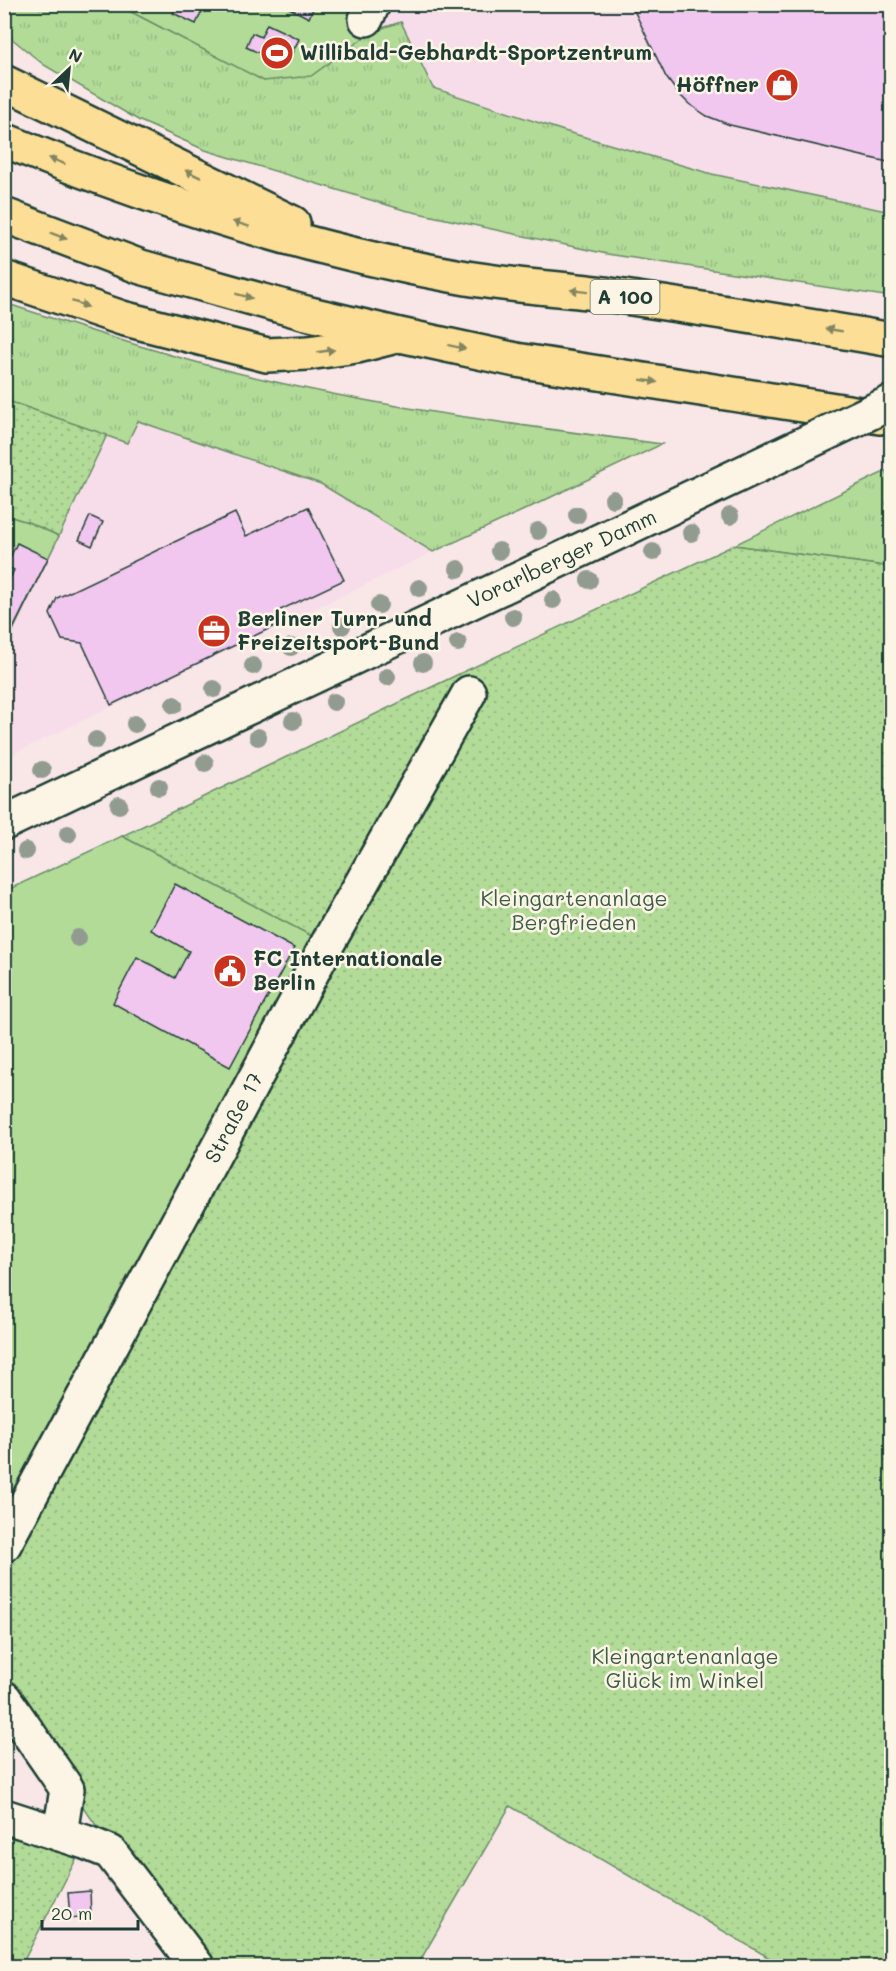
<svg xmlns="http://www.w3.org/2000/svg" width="896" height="1971" viewBox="0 0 896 1971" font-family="Mali,sans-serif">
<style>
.built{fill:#f7ddea}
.grass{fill:url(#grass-tufts);stroke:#688c66;stroke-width:1.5}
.park{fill:#b2db98;stroke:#688c66;stroke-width:1.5}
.garden{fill:url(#garden-dots);stroke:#688c66;stroke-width:1.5}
.building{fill:#f1c7ef;stroke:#1f3d34;stroke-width:1.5}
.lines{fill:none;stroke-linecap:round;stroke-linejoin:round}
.minor-casing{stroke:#1f3d34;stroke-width:38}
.highway-casing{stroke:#1f3d34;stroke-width:38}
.minor{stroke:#fcf5e5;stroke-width:33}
.highway{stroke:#fcde96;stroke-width:33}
.minor-bridge-casing{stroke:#1f3d34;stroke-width:38;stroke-linecap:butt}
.minor-bridge{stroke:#fcf5e5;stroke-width:33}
.tree{fill:#919b90}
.oneway{fill:#828560}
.labels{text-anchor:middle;stroke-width:5;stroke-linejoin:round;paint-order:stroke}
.shield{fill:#fcf5e5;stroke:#617469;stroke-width:1.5}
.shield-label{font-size:20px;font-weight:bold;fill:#1f3d34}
.poi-label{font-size:21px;font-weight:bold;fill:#1f3d34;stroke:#fcf5e5;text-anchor:start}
.street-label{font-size:21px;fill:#1f3d34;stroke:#fcf5e5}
.park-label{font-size:21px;fill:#3c5d48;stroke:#fcf5e5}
</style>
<defs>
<pattern id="grass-tufts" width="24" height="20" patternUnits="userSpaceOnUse" patternTransform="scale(1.5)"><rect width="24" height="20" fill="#b2db98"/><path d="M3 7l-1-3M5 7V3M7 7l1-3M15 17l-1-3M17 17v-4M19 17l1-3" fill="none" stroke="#99bd84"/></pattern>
<pattern id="garden-dots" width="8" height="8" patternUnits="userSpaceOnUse" patternTransform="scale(1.5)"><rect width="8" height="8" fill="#b2db98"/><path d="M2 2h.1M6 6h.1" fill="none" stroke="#99bd84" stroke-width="1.8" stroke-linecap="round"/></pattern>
</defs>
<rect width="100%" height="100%" fill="#f9e7e8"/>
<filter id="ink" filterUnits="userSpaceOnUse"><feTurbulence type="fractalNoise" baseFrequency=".0167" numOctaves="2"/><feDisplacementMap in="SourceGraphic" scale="12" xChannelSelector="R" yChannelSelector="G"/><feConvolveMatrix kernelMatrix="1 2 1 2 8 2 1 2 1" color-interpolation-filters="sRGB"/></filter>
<g filter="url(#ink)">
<g class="built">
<path d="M386 5H891V212L712 174 564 131 433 88 401 22 373 31Z"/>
<path d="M138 421 321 484 433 552 5 758 4 647 107 435 127 443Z"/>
</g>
<g class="grass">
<path d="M4 5H118L264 81 373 31 401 22 433 88 564 131 712 174 891 212V297L607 254 404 210 205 150 140 121 44 65 5 33Z"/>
<path d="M5 303C91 331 178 360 267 380 397 410 530 427 662 444L522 511 433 552 321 484 138 421 127 443 5 400Z"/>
<path d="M886 471 891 472V567L734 545Z"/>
</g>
<g class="park">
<path d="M118 5H386L373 31 311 76 264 81Z"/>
<path d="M5 515 28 522 59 536 5 647Z"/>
<path d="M122 836 312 936 5 1507V891Z"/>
</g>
<g class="garden">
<path d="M5 400 107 435 59 536 28 522 5 515Z"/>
<path d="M734 545 891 567V1966H783L510 1806 417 1966H197L5 1698 4 1507 312 936 122 836 461 673Z"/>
<path d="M4 1816 85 1842 21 1966H5Z"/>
</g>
<g class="building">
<path d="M176 4H205L196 24 173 13Z"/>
<path d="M281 4H315L309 18Z"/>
<path d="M631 4H892V163L730 125 707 116 689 104 677 92 666 77Z"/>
<path d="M267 24 299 39 286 65 246 47 252 33 261 37Z"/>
<path d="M308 507 344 580 278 611 283 622 111 705 82 643 62 640 50 614 57 598 235 513 246 536Z"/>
<path d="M90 516 103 522 92 546 79 540Z"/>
<path d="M17 543 48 558 4 647V591L14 570 6 566Z"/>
<path d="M175 884 294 948 230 1067 113 1003 137 957 175 978 189 951 151 930Z"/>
<path d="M90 1891 91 1916 70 1918 68 1893Z"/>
</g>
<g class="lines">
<g class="minor-casing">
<g id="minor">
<path d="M366 19 373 4"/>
<path d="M4 823 627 528"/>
<path d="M4 1545 329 941 469 693"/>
<path d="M4 1698 67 1789 60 1834"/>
<path d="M4 1816 85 1842 110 1852 197 1966"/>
</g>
</g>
<g class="highway-casing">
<g id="highway">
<path d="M4 82 293 223"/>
<path d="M4 140C151 200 304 249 461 277 510 286 561 288 611 295 705 309 798 324 892 340"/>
<path d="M4 215 141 267 306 313 400 335 516 360 880 417"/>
<path d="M4 278 122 318 267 355 308 353 357 346 396 336"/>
</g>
</g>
<use href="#minor" class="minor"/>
<use href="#highway" class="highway"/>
<g class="minor-bridge-casing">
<path id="minor-bridge" d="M627 528 892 402"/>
</g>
<use href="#minor-bridge" class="minor-bridge"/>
</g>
<g class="tree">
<circle cx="613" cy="499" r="9"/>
<circle cx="577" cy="515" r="9"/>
<circle cx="730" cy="516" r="9"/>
<circle cx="538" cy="531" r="9"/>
<circle cx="691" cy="533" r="9"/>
<circle cx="499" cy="551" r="9"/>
<circle cx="653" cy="552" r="9"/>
<circle cx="458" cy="569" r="9"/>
<circle cx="589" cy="580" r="9"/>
<circle cx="419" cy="588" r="9"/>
<circle cx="553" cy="600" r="9"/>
<circle cx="379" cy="605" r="9"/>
<circle cx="513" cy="617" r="9"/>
<circle cx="342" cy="626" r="9"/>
<circle cx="458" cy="643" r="9"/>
<circle cx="291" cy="647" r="9"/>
<circle cx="423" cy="663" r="9"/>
<circle cx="253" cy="666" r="9"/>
<circle cx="387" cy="677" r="9"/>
<circle cx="214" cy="689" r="9"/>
<circle cx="334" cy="702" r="9"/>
<circle cx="174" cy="705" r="9"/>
<circle cx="293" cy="721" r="9"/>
<circle cx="135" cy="724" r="9"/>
<circle cx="258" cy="737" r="9"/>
<circle cx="96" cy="740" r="9"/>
<circle cx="205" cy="763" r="9"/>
<circle cx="42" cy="770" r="9"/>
<circle cx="159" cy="787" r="9"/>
<circle cx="119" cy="805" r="9"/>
<circle cx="68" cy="834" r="9"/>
<circle cx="26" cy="851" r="9"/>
<circle cx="78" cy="938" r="9"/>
</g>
<defs><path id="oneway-solid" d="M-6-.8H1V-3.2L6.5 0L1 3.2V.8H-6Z" transform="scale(1.5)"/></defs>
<g class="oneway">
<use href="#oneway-solid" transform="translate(57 161) rotate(-159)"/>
<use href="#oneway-solid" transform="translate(193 174) rotate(-154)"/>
<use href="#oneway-solid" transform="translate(241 224) rotate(-163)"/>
<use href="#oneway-solid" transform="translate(59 236) rotate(21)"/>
<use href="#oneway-solid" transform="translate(579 291) rotate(-173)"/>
<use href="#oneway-solid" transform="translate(244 296) rotate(15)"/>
<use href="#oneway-solid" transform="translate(80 304) rotate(19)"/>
<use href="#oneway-solid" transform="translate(834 330) rotate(-171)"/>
<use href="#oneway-solid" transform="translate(457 347) rotate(12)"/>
<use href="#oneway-solid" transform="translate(326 351) rotate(-8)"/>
<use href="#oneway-solid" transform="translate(649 381) rotate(9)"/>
</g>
</g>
<defs>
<g id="stadium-disc" transform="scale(1.725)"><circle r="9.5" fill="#c8321e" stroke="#fcf5e5"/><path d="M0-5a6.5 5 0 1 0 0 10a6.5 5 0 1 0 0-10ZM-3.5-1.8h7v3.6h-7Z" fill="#fff"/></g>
<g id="shop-disc" transform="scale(1.725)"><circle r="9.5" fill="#c8321e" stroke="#fcf5e5"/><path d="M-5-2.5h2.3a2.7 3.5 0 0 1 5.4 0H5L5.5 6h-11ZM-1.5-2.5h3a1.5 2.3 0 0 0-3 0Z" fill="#fff"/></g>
<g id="office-disc" transform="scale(1.725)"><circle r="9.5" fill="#c8321e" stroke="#fcf5e5"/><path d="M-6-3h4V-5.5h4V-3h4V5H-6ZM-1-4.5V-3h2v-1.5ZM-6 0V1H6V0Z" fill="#fff"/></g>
<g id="civic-disc" transform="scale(1.725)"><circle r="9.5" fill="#c8321e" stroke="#fcf5e5"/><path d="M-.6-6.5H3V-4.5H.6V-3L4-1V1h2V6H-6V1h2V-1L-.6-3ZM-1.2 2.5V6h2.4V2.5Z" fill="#fff"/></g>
</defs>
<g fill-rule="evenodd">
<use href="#stadium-disc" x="277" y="53"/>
<use href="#shop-disc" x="782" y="85"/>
<use href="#office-disc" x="214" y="631"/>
<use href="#civic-disc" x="230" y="971"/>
</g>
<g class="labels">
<rect class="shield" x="590.5" y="280" width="69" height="34" rx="4.5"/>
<g class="shield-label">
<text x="625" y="304">A 100</text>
</g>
<g class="poi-label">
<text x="300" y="60">Willibald-Gebhardt-Sportzentrum</text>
<text x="759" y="92" text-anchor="end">Höffner</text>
<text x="237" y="626">Berliner Turn- und<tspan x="237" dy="24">Freizeitsport-Bund</tspan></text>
<text x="253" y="966">FC Internationale<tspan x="253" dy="24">Berlin</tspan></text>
</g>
<g class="street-label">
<text transform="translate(562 559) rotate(-25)" y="7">Vorarlberger Damm</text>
<text transform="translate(234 1118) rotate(-62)" y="7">Straße 17</text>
</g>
<g class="park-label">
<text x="574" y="906">Kleingartenanlage<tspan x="574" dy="24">Bergfrieden</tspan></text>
<text x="685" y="1664">Kleingartenanlage<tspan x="685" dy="24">Glück im Winkel</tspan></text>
</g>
</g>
<rect width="896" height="1971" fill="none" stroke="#fcf5e5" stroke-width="24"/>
<rect x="12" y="12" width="872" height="1947" fill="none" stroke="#1f3d34" stroke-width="2" filter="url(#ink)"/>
<g transform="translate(69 69) rotate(26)" stroke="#fcf5e5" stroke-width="4.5" paint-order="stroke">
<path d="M0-4.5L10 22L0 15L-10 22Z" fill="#1f3d34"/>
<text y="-9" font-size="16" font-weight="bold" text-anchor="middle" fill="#1f3d34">N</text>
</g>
<path d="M42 1920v9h96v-9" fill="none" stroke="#1f3d34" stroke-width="3"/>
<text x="51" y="1920" font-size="18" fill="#1f3d34" stroke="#fcf5e5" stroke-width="4.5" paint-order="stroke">20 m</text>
</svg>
